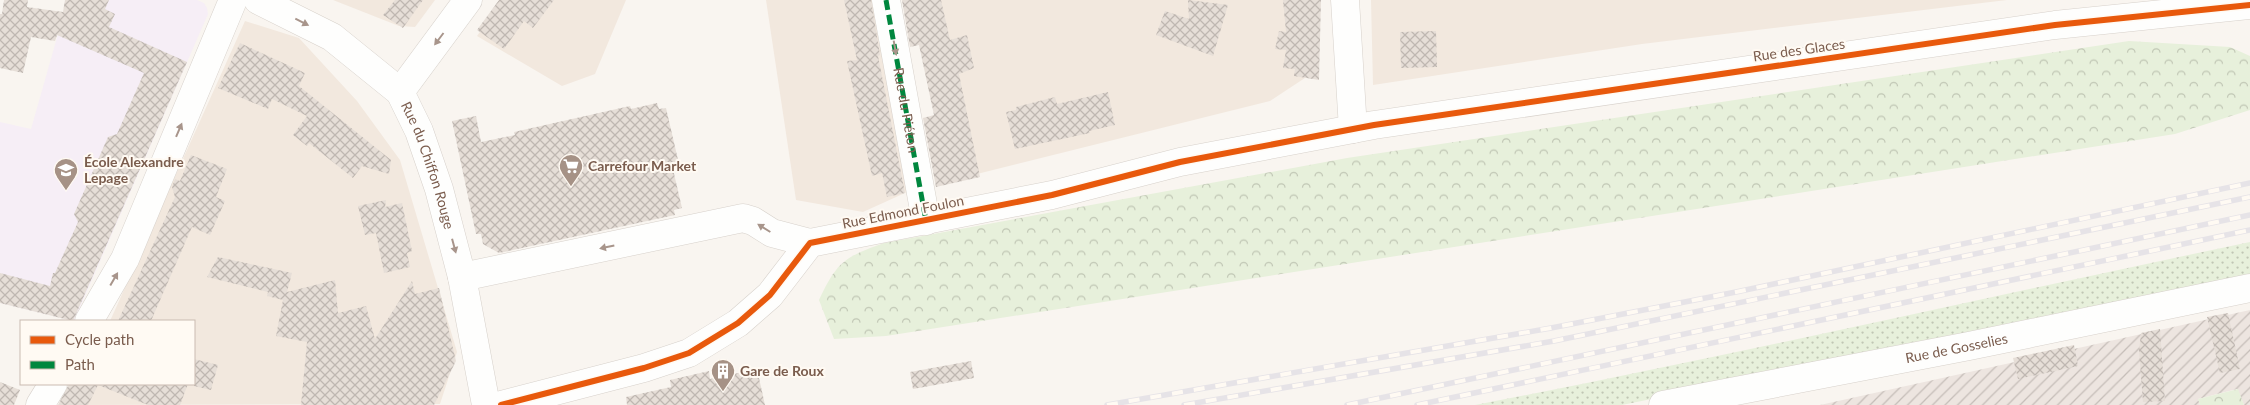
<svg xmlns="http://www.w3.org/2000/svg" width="2250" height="405" viewBox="0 0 2250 405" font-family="Lato,sans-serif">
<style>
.residential{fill:#f2e8de}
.industrial{fill:url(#industrial-furrows)}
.education{fill:#f6eef6}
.grass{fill:url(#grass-dots)}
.forest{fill:url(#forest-crowns)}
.building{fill:url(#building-cross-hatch)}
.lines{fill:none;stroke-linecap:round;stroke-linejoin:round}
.minor-casing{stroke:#d7d1cb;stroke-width:29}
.minor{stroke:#fefefd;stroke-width:28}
.rail-casing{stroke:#e6e3e7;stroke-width:5.5}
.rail{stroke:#fffaf3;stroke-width:4;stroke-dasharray:11;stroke-linecap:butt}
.quiet{stroke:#00873e;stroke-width:5;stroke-dasharray:10 5;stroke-linecap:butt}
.cycleway-casing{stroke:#fffaf3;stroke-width:9}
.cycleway{stroke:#e8590c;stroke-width:6}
.oneway{fill:#a8958b}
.labels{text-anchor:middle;stroke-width:4;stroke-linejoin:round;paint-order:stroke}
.street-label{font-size:14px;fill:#7a5c4d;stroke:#fffaf3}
.poi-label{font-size:14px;font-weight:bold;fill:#7a5c4d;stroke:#fffaf3;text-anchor:start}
</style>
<defs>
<pattern id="industrial-furrows" width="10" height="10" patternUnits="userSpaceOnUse" patternTransform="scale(1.25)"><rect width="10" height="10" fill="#ede5e0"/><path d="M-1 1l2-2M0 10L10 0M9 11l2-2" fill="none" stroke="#c5bdb8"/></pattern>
<pattern id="grass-dots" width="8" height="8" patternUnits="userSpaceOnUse" patternTransform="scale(1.25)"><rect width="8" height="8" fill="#e7f0db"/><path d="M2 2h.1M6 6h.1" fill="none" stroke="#c0c6b4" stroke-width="1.8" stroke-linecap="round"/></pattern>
<pattern id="forest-crowns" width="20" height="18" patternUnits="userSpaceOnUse" patternTransform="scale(1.25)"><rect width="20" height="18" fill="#e7f0db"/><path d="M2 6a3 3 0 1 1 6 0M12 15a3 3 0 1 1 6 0" fill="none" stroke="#c0c6b4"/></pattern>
<pattern id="building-cross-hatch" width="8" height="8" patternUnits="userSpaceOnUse" patternTransform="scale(1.25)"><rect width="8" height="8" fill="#e6ded7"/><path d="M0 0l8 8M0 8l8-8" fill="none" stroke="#bfb7b1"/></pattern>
</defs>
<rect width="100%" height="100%" fill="#f9f5f0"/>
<g class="residential">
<path d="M333 0H435L415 27 399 26Z"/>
<path d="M503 0H626L595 74 562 86 477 36Z"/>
<path d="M766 0H875L916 188 863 212 796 200Z"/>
<path d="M914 0H1313L1314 72 1270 101 953 180Z"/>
<path d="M1371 0H2007L1642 44 1373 85Z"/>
<path d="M245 21 299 38 357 101 400 160 457 352 440 404 68 405 80 384H194V321H110Z"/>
</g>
<path class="industrial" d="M2250 310V405H2244L2237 389 2198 399 2200 405H1820Z"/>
<path class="education" d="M66 0H197L204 3 207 8 208 14 74 321 0 303V122L31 129 64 13Z"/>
<path class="grass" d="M2250 242V277L1622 405H1475C1734 355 1992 296 2250 242Z"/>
<g class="forest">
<path d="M2129 41 2230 47 2250 56V110L2175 134 886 336 834 339 819 300C837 261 845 257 884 243L1347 158Z"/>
<path d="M2238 389 2244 405H2200L2198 399Z"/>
</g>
<g class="building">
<path d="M4 0H28L27 7 63 12 65 0H109L105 9 115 14 109 27 187 62 73 321 0 303V273L50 286 53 273H55L78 222 74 214 108 137 117 134 144 73 57 35 55 41 31 37 23 73 0 68V14H2Z"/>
<path d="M395 0H423L403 28 383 15Z"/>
<path d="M499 0H554L533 28 524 21 504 49 477 30Z"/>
<path d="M844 0H871L880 55 878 56 905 193 887 197 882 173 872 176 847 61 857 60Z"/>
<path d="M902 0H941L950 40 967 35 974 68 959 74 980 177 936 187 923 118 934 115 919 45 910 47Z"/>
<path d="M1188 0 1228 5 1213 56 1156 35 1165 11 1189 19Z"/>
<path d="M1283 0H1321L1319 80 1294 76 1295 69 1283 68 1286 50 1275 49 1279 31 1286 32Z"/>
<path d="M1436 31 1437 67 1401 68 1400 32Z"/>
<path d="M240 43 305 73 299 86 391 160 389 174 362 166 353 178 309 143 307 146 293 135 307 116 272 99 268 109 218 88Z"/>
<path d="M1108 92 1115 125 1089 131 1090 133 1015 149 1006 112 1016 110V107L1055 97 1057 104Z"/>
<path d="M657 103 659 109 666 108 679 164 672 165 682 208 674 210 675 215 499 253 483 244 481 234H476L452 121 476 116 481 142 515 135 514 132 630 106 631 109Z"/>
<path d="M191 155 227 169 216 197 225 201 210 235 192 227 151 321H118L175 197 172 187 175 179 180 181Z"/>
<path d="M386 200 385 207 402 203 412 251 407 253 410 267 384 273 376 233 365 235 358 206Z"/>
<path d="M218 257 292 273 287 292 335 280 338 313 366 306 375 339 412 281 415 294 439 288 456 361 434 405H301L307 342 276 336 283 300 267 296 268 292 207 277Z"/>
<path d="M2228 313 2240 369 2220 373 2207 317Z"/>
<path d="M2160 329 2165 401 2143 402 2139 351 2141 333Z"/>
<path d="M2074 345 2078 366 2018 379 2013 358Z"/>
<path d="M194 359 218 365 211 390 194 386Z"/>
<path d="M971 361 974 378 913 389 910 372Z"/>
<path d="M757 369 765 405H627L626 397 671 387 670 380 709 371 710 379Z"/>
<path d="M0 382 20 390 14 405H0Z"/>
<path d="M69 384H188L180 405H148L98 385 88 405H58Z"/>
</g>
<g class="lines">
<g class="minor-casing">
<g id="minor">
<path id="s1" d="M258 0 332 37 400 92 419 131 439 189 462 277 486 405"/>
<path id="s2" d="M886 0 926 221"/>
<path d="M1345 0 1353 129"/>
<path d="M400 92 468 0"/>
<path d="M462 277 743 218 753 221 772 233 810 243"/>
<path d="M89 321 125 259 233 0"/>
<path d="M40 405 53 384"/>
<path d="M501 405 644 368 689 353 738 323 770 295 810 243 1052 195 1180 162 1374 125 2055 25 2250 5"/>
<path id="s3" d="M1663 405 1969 346 2250 288"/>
</g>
</g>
<use href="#minor" class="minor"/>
<g class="rail-casing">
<g id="rail">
<path d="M1107 405 1551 328 1736 292 2250 183"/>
<path d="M1184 405 1554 341 2250 197"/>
<path d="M1347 405 2250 215"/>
<path d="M1417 405 2250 230"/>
</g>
</g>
<use href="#rail" class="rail"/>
<path class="quiet" d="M886 0 926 221"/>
<g class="cycleway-casing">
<path id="cycleway" d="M501 405 644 368 689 353 738 323 770 295 810 243 1052 195 1180 162 1374 125 2055 25 2250 5"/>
</g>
<use href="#cycleway" class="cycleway"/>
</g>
<defs><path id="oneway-solid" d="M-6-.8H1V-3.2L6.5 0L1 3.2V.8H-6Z" transform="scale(1.25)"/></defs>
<g class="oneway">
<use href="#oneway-solid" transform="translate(302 22) rotate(27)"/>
<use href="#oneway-solid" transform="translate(439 39) rotate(127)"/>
<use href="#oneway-solid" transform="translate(895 48) rotate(80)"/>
<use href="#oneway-solid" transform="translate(179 130) rotate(-67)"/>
<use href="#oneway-solid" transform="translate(764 228) rotate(-148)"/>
<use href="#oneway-solid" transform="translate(454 246) rotate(75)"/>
<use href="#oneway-solid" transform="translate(607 247) rotate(168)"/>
<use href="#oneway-solid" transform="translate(114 279) rotate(-60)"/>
</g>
<defs>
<g id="supermarket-pin" transform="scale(1.25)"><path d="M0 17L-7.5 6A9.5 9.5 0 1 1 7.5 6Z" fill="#a69286" stroke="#fffaf3"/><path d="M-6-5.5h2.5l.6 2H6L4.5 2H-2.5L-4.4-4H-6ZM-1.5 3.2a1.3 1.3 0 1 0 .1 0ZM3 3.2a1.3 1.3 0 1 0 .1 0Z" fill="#fff"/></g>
<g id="school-pin" transform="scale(1.25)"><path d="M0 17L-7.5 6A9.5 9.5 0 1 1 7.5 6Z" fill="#a69286" stroke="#fffaf3"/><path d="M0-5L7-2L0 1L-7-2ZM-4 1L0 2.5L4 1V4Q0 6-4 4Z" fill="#fff"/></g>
<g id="building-pin" transform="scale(1.25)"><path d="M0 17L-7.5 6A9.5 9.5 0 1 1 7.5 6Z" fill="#a69286" stroke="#fffaf3"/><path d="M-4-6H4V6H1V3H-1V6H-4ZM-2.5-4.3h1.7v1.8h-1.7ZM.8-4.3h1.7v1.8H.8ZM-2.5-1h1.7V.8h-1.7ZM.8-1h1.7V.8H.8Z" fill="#fff"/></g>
</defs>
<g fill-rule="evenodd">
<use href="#supermarket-pin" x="571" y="166"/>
<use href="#school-pin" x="66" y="170"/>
<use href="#building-pin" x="723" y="371"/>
</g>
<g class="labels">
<g class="street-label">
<text transform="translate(1799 50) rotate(-8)" y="5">Rue des Glaces</text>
<text dy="5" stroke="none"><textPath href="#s2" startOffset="112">Rue du Piéton</textPath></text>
<text dy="5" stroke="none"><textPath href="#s1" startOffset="249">Rue du Chiffon Rouge</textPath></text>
<text transform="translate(903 212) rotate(-11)" y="5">Rue Edmond Foulon</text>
<text dy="5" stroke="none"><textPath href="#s3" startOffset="299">Rue de Gosselies</textPath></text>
</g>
<g class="poi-label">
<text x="84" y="167">École Alexandre<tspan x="84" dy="16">Lepage</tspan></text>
<text x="588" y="171">Carrefour Market</text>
<text x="740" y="376">Gare de Roux</text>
</g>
</g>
<rect x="20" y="320" width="175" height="65" fill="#fffaf3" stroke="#cabbb1"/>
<rect x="30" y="336" width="25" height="8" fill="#e8590c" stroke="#cabbb1"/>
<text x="65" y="345" font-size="15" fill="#7a5c4d">Cycle path</text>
<rect x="30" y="361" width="25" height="8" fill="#00873e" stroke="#cabbb1"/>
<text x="65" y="370" font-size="15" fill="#7a5c4d">Path</text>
</svg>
